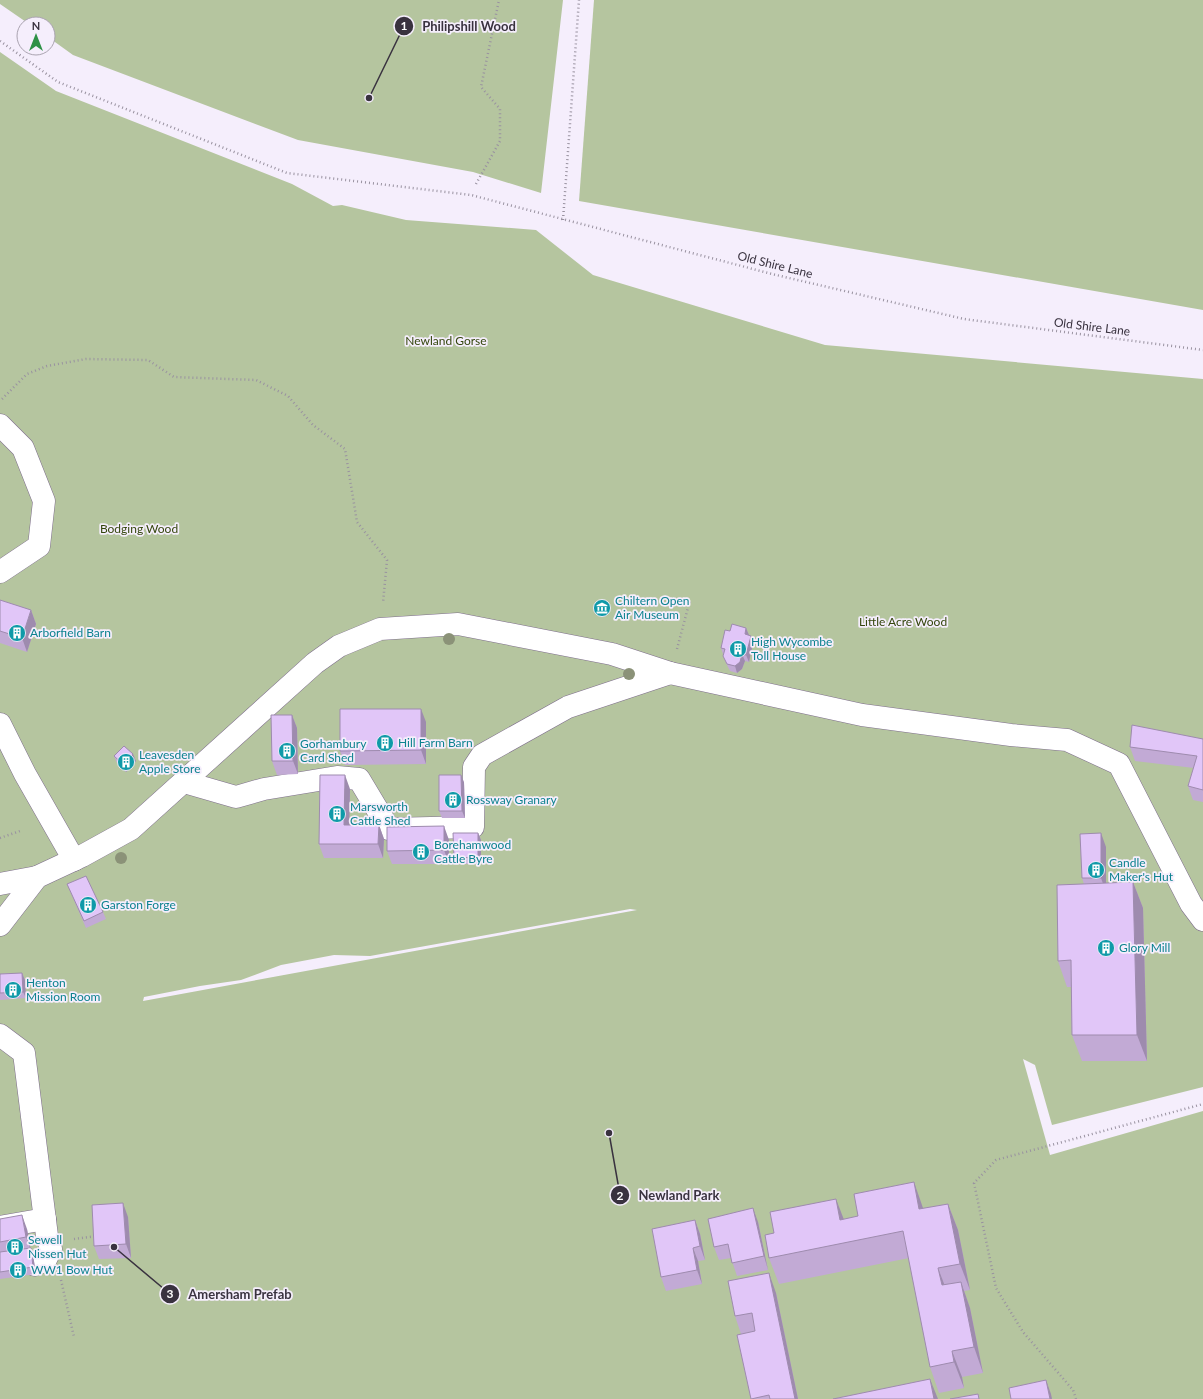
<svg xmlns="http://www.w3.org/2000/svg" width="1203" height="1399" viewBox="0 0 1203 1399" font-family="Lato,sans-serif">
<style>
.green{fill:#b5c59f;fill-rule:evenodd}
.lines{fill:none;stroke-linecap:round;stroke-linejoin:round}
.minor-casing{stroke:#7e6e8c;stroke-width:23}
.path{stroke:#9992a0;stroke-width:2.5;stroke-dasharray:1 3;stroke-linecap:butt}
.minor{stroke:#fff;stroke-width:22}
.tree{fill:#8b9278}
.wall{fill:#c2aad5}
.shaded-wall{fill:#9e8bae}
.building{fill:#e1c6f8;stroke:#9e8bae}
.labels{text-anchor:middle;stroke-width:3.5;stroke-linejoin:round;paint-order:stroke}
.street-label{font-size:12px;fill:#39323f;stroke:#f5eefc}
.park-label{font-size:12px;fill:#34460c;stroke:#f5eefc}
.culture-label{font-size:12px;fill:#0d838f;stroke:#f5eefc;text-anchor:start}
.leader{fill:none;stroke:#39323f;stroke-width:1.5}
.callout-dot{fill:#39323f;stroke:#f5eefc;stroke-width:1.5}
.mark-label{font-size:12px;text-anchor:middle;font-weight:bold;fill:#fff}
.callout-label{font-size:13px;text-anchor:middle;font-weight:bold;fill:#39323f;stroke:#f5eefc;stroke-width:3.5;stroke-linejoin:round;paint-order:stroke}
</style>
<rect width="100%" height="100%" fill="#f5eefc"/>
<g class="green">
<path d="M0 0H563L541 193 473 172 298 140 73 55 48 37V24H29L0 4Z"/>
<path d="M594 0H1203V310L579 201Z"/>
<path d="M0 52 56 91 292 184 333 206 342 205 406 220 536 230 593 275 825 345 1203 379V1087L1052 1125 1035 1065 1023 1059 1050 1155 1203 1111V1399H0ZM630 909 637 910 143 1001 144 997 200 986 241 980 281 965 334 955 370 956Z"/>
</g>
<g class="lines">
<g class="minor-casing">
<g id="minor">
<path d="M0 425 23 448 44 501 39 546 0 572"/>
<path d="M0 724 25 774 74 860"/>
<path d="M184 782 236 797 264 789 337 777 359 779 389 829 473 827 474 767 482 755 568 707 670 673"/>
<path d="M0 884 37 877"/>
<path d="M0 925 37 877 82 856 131 829 315 663 339 646 380 629 458 624 612 654 670 673 862 715 1011 735 1067 740 1119 764 1191 904 1203 920"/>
<path d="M0 1035 24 1053 47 1236 51 1249 46 1259 35 1265"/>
<path d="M0 1227 45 1219"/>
</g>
</g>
<g class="path">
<path d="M0 41 58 82 287 173 471 195 772 274 964 319 1203 350"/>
<path d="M476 184 500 141V109L481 87 499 0"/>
<path d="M563 220 579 0"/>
<path d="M2 399 27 374 47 366 86 359 148 360 174 377 256 380 288 396 313 425 345 449 357 522 387 560 383 603"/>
<path d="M677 649 690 600"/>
<path d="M0 838 20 831"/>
<path d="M74 1239 97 1236"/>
<path d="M61 1280 74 1337"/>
<path d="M1076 1399 1073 1390 1023 1332 996 1288 974 1183 996 1160 1203 1104"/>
</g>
<use href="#minor" class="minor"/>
</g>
<g class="tree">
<circle cx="449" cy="639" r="6"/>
<circle cx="629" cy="674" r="6"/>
<circle cx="121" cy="858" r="6"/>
</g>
<g class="wall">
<path d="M0 600 31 610 36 624 27 652 0 643Z"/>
<path d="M746 628 749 636 753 643 749 662 745 661 742 669 737 673 730 671 726 663 721 648 730 631Z"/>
<path d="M292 715 297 728 298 774 277 775 272 761Z"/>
<path d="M426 722V764L345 765 340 751Z"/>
<path d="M1203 739V802L1193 800 1188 786 1194 768 1135 761 1130 747Z"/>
<path d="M114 756 136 761 126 772 117 763Z"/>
<path d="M464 782 465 818H442L439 811Z"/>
<path d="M350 789 349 825H379L384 839 383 858H324L319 844Z"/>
<path d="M478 833 481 840V864H456L454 858Z"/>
<path d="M449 840V864H392L387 851Z"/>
<path d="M1106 847V883L1133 882 1143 908 1147 1061H1082L1072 1035 1071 987H1067L1058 961 1084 884 1082 878Z"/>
<path d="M67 884 103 912 106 919 86 928Z"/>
<path d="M22 973 25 980 26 998 0 1000V974Z"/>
<path d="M948 1204 958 1230 970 1290 964 1291 970 1308 983 1373 962 1377 964 1388 939 1393 930 1367 909 1258 779 1284 769 1258 923 1209Z"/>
<path d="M128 1217 131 1258 99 1259 94 1246Z"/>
<path d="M0 1219 27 1229 30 1248 33 1255 36 1274 0 1279Z"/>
<path d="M695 1220 700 1234 705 1260 698 1261 702 1284 666 1291 661 1277Z"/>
<path d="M758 1222 768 1270 737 1276 731 1258 719 1260 714 1247Z"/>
<path d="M776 1293 798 1399H751L737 1335 741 1334 735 1316Z"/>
</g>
<g class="shaded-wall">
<path d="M31 610 36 624 27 652 22 638Z"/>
<path d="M746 628 749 635 747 641 745 634Z"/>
<path d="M751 636 753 643 749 662 746 655Z"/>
<path d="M742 654 745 661 742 669 737 673 735 666Z"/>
<path d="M421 709 426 722V764L421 750Z"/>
<path d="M292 715 297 728 298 774 293 761Z"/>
<path d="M133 754 136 761 126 772 124 765Z"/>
<path d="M345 775 350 789 349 839 344 825Z"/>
<path d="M461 775 464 782 465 818 462 811Z"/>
<path d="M379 825 384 839 383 858 378 844Z"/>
<path d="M444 826 449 840V864L444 850Z"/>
<path d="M478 833 481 840V864L478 857Z"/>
<path d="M1101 833 1106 847V892L1101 878Z"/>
<path d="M1133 882 1143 908 1147 1061 1137 1035Z"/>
<path d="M22 973 25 980 26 998 23 992Z"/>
<path d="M914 1182 923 1208 929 1236 919 1209Z"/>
<path d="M836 1199 846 1225 840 1220Z"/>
<path d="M123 1203 128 1217 131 1258 126 1244Z"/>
<path d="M948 1204 958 1230 970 1290 960 1264Z"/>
<path d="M753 1208 758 1222 768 1270 764 1256Z"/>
<path d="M22 1215 27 1229 31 1251 26 1237Z"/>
<path d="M695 1220 700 1234 705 1260 700 1246Z"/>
<path d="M31 1248 33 1255 36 1274 33 1267Z"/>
<path d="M693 1248 698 1261 702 1284 697 1270Z"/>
<path d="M938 1268 948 1294 942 1285Z"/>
<path d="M769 1273 776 1293 798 1399H795Z"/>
<path d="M961 1282 970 1308 983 1373 974 1347Z"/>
<path d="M952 1351 962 1377 964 1388 954 1362Z"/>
<path d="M930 1379 938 1399H934Z"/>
<path d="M1046 1380 1051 1394 1052 1399H1050Z"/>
</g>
<g class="building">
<path d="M0 600 31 610 22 638 0 631Z"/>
<path d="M732 624 746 628 745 634 751 636 746 655 742 654 740 662 735 666 727 664 723 656 725 649 721 648 725 630 730 631Z"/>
<path d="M340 709H421V750L340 751Z"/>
<path d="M271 715H292L293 761H272Z"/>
<path d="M1132 725 1203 739V790L1188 786 1197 756 1130 747Z"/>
<path d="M124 746 133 754 124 765 114 756Z"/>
<path d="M320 775H345L344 825H379L378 844H319Z"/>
<path d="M439 775H461L462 811H439Z"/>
<path d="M444 826V850L387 851V827Z"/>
<path d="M453 833H478V857L454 858Z"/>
<path d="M1101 833V878H1082L1080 834Z"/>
<path d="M86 876 103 912 84 921 67 884Z"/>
<path d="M1133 882 1137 1035H1072L1071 960 1058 961 1057 885Z"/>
<path d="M22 973 23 992 0 993V974Z"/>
<path d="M914 1182 919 1209 948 1204 960 1264 938 1268 942 1285 961 1282 974 1347 952 1351 954 1362 930 1367 903 1231 769 1258 765 1235 774 1233 770 1212 836 1199 840 1220 858 1216 854 1194Z"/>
<path d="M123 1203 126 1244 94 1246 92 1205Z"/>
<path d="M753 1208 764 1256 732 1263 728 1244 714 1247 708 1219Z"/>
<path d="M22 1215 26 1237 0 1242V1219Z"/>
<path d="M695 1220 700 1246 693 1248 697 1270 661 1277 652 1229Z"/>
<path d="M31 1248 33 1267 0 1272V1252Z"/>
<path d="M769 1273 795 1399H770L769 1395 751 1399 737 1335 755 1331 752 1313 735 1316 728 1281Z"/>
<path d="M930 1379 934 1399H833Z"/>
<path d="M1046 1380 1050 1399H1011L1009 1388Z"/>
<path d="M978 1394 979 1399H950Z"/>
</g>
<defs>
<g id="museum-disc" transform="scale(0.9)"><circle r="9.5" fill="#0f9aa8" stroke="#f5eefc"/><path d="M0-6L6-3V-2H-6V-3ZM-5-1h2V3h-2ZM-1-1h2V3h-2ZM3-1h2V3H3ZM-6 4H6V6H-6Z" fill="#fff"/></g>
<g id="building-disc" transform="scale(0.9)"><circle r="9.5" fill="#0f9aa8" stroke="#f5eefc"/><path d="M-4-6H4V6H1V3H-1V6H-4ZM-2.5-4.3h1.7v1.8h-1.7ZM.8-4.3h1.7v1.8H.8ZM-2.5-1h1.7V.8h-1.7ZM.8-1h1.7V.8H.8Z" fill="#fff"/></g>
</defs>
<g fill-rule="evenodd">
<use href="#museum-disc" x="602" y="608"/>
<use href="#building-disc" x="17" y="633"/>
<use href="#building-disc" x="738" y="649"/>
<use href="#building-disc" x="385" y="743"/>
<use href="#building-disc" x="287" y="751"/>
<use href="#building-disc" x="126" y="762"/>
<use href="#building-disc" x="453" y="800"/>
<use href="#building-disc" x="337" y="814"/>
<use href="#building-disc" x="421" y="852"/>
<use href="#building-disc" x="1096" y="870"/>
<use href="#building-disc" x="88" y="905"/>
<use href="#building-disc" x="1106" y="948"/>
<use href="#building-disc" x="13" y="990"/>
<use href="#building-disc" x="15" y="1247"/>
<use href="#building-disc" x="18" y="1270"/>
</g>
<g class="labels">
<g class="street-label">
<text transform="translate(775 265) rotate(14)" y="4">Old Shire Lane</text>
<text transform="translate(1092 327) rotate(7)" y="4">Old Shire Lane</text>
</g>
<g class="park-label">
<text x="446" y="345">Newland Gorse</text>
<text x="139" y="533">Bodging Wood</text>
<text x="903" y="626">Little Acre Wood</text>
</g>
<g class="culture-label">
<text x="615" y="605">Chiltern Open<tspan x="615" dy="14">Air Museum</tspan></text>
<text x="30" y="637">Arborfield Barn</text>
<text x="751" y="646">High Wycombe<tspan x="751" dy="14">Toll House</tspan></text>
<text x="398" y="747">Hill Farm Barn</text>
<text x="300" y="748">Gorhambury<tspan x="300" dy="14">Card Shed</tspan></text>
<text x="139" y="759">Leavesden<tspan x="139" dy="14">Apple Store</tspan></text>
<text x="466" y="804">Rossway Granary</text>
<text x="350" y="811">Marsworth<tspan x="350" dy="14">Cattle Shed</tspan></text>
<text x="434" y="849">Borehamwood<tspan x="434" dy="14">Cattle Byre</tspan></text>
<text x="1109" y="867">Candle<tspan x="1109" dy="14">Maker's Hut</tspan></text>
<text x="101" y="909">Garston Forge</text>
<text x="1119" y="952">Glory Mill</text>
<text x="26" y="987">Henton<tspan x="26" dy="14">Mission Room</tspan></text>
<text x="28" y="1244">Sewell<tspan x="28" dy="14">Nissen Hut</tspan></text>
<text x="31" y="1274">WW1 Bow Hut</text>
</g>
</g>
<path class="leader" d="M369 98L404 26M609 1133L620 1195M114 1247L170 1294"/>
<g class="callout-dot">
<circle cx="369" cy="98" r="4"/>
<circle cx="609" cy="1133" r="4"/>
<circle cx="114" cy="1247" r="4"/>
<circle cx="404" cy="26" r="10"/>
<circle cx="620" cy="1195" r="10"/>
<circle cx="170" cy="1294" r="10"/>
</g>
<g class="mark-label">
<text x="404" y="30">1</text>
<text x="620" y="1200">2</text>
<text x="170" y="1298">3</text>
</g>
<g class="callout-label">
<text x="469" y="31">Philipshill Wood</text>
<text x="679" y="1200">Newland Park</text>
<text x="240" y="1299">Amersham Prefab</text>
</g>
<g transform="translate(36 36)"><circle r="19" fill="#f5eefc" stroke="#aaa3b0"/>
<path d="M0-3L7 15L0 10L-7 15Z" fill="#2e9146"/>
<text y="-6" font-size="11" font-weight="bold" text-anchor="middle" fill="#39323f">N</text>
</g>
</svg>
